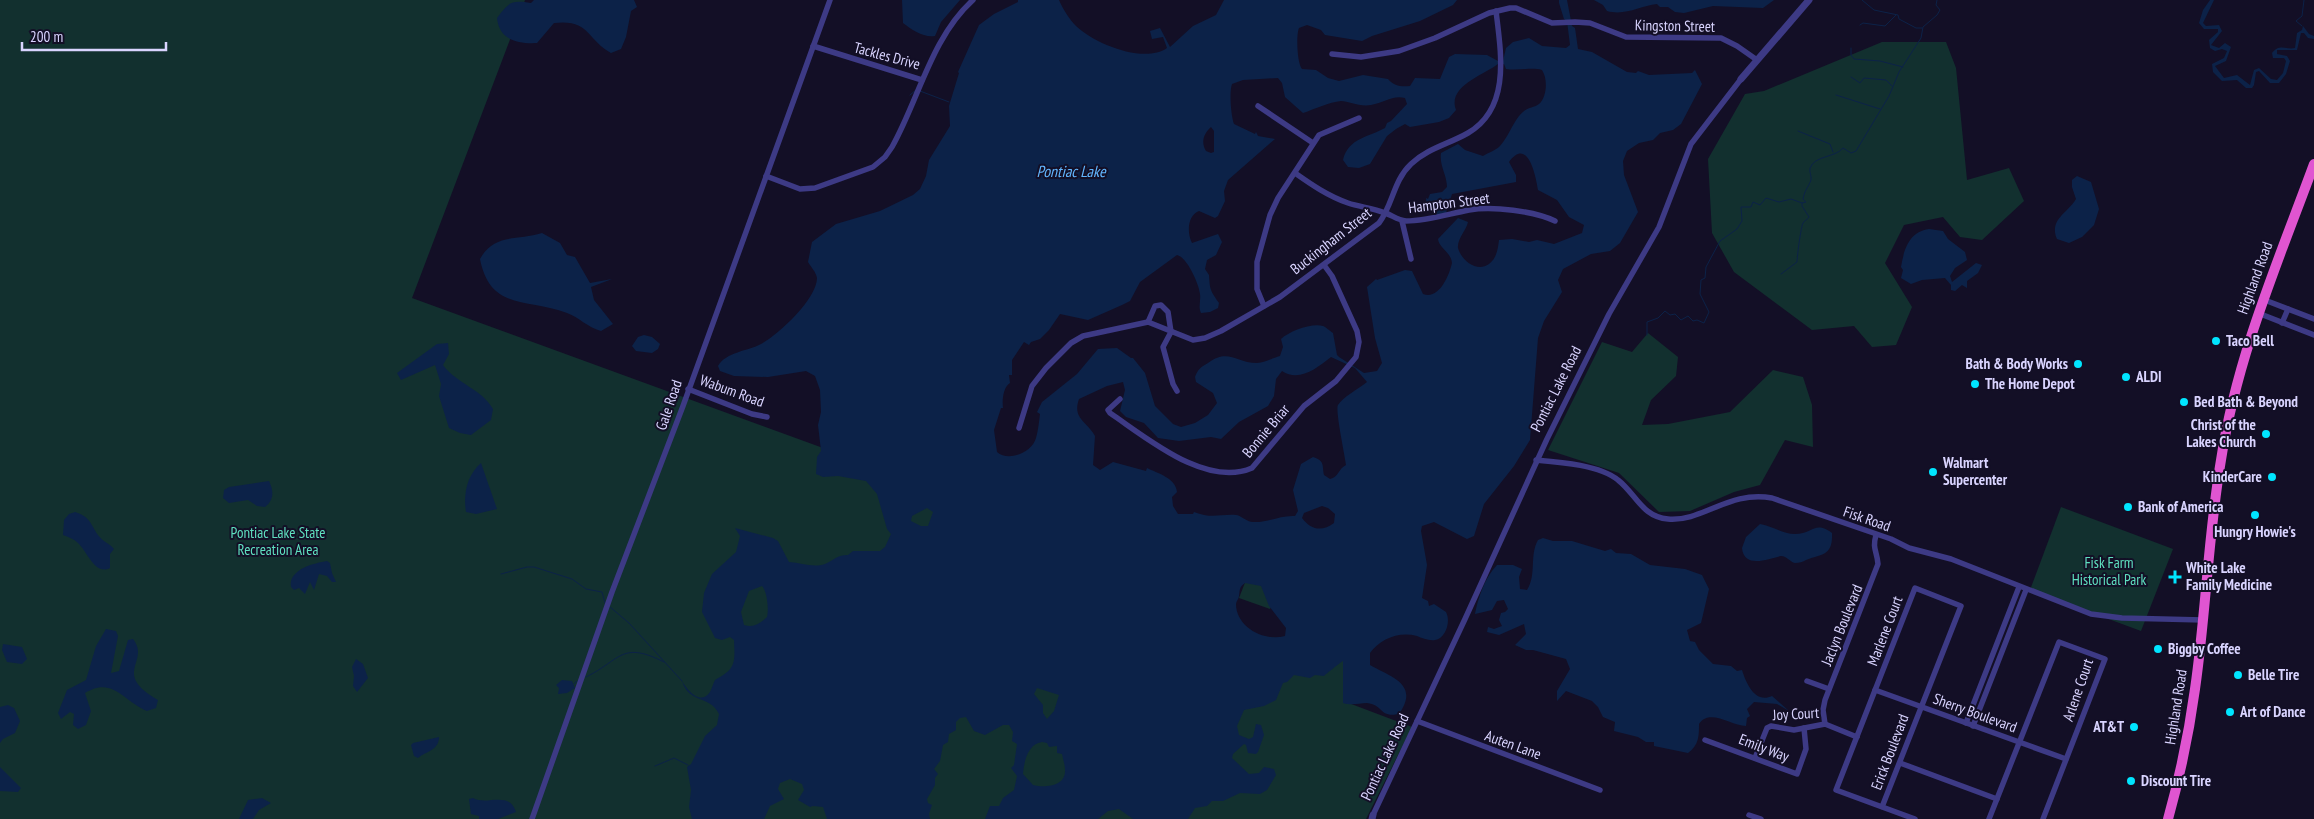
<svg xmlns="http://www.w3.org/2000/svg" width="2314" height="819" viewBox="0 0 2314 819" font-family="'PT Sans Narrow',sans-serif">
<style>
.green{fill:#12302f}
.water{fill:#0c2248;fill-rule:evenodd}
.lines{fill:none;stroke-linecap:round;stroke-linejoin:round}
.stream{stroke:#0c2248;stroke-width:1}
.minor{stroke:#3d3a85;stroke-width:5.5}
.tertiary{stroke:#3d3a85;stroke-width:7}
.trunk{stroke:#e055d1;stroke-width:10}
.poi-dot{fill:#00e5ff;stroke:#130f26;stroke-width:2}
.labels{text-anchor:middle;stroke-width:4;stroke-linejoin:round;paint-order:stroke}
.street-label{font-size:15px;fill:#d9d4ff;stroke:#130f26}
.poi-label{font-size:15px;font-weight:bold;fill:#d9d4ff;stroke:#130f26;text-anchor:start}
.park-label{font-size:15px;fill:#5fe0c0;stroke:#130f26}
.water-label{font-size:16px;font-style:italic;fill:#62b6ff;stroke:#130f26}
</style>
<rect width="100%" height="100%" fill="#130f26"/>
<g class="green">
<path d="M0 0H525L412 298 952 495 1155 623 1292 640 1359 665 1346 702 1412 727 1366 819H0Z"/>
<path d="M1882 42H1946L1956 68 1967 180 2009 168 2024 201 1982 240 1960 237 1943 217 1904 225 1885 263 1912 307 1896 345 1872 347 1854 326 1812 330 1734 272 1712 233 1708 159 1745 94 1764 91Z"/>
<path d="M1648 333 1678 357 1676 376 1651 400 1642 425 1668 424 1730 412 1773 370 1803 377 1812 405 1813 447 1785 440 1760 485 1734 492 1690 511 1659 512 1619 473 1548 450 1602 342 1632 352Z"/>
<path d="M2061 507 2173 549 2141 631 2030 590Z"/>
<path d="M1246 580 1277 591 1270 609 1239 598Z"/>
</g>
<g class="water">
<path d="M534 0H634L637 7 631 11 626 37 621 49 611 53C586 39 590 19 554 23L537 43C518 44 499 40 497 18 509 2 511 0 531 3Z"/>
<path d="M902 0H960L941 22 935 36C924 38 912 30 903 23Z"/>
<path d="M1018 0H1059C1063 9 1069 19 1076 26 1095 44 1144 64 1167 48L1163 37 1152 39 1150 31 1160 28 1170 47 1193 26 1216 15 1224 0H1457L1453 5 1420 21 1372 36 1362 41 1325 35 1321 30 1307 25 1299 28C1296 35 1297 63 1302 69L1316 70 1328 78 1339 81 1363 75 1388 79C1394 86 1401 87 1410 86L1415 78 1440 79 1449 57 1455 54 1487 55 1498 61H1503L1506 48 1513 42 1529 38 1542 46 1566 48 1570 45 1567 21 1564 19 1559 3V0H1567L1572 26 1575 28 1578 49 1592 52 1627 72 1636 73 1638 71 1649 75 1692 73 1695 70 1702 84 1681 124 1673 130 1660 133 1653 140 1639 143 1627 151 1623 161 1624 175 1638 212 1620 243 1610 251 1591 254 1563 269 1558 280 1562 292 1544 321 1538 338 1530 440 1514 466 1484 504 1474 536 1467 539 1434 522 1422 526 1421 531 1427 565 1422 598 1428 601 1429 606 1434 604 1446 612C1451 621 1446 638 1435 640 1429 641 1422 638 1417 636 1399 631 1380 639 1370 653V665C1391 677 1420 684 1399 714 1379 718 1384 705 1367 703 1359 703 1352 706 1343 703V661C1341 662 1326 674 1324 676L1315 675 1310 678 1294 675 1287 682 1283 683 1276 700 1264 706 1244 710 1237 726 1239 735 1249 739 1253 737 1256 724 1261 725 1264 735 1258 752 1256 754 1248 753 1246 745 1244 744 1233 754 1232 758 1249 774 1259 773 1264 767 1274 769 1276 775 1267 790 1260 794 1240 793 1223 801H1212L1207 806 1195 808 1188 819H1133L1119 809 1108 811 1098 819H985L990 806H999L1003 798 1014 790 1017 776 1011 768 1014 765 1017 744 1012 741 1013 732 1009 725H1003L985 735 974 731 966 717 960 718 956 722V730L949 734 948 742 943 745 940 761 934 769 938 774 935 778V785L927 799 928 803 932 805 929 814 930 819H827L823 807 813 806 810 807 798 800 804 790 802 784 790 779 780 783 778 789 784 799 770 806 764 819H692L689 807 691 790 687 767 691 764 705 736 717 725 719 714C710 695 689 704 682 681 686 688 700 707 710 692 712 688 713 684 715 680 736 669 735 663 734 640L730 637 722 640 715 638 702 612 704 593 712 574 736 552 740 536 735 528 773 538 778 541 789 562C802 563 813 568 825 564 834 560 837 555 848 555L853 551H880L885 547 891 534 887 529 877 494 866 481 838 476 823 477 816 474 817 457 821 451 818 425 821 412 820 390 815 376 806 371 768 377 734 376 720 371 718 366C726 352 748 351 761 344 778 335 817 299 817 278 816 272 811 267 808 262L812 242 836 224 880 211 913 195 920 189 926 176 929 160 950 126 949 106 959 73 958 72 979 25 994 14 1018 2ZM1498 64H1504L1506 69C1518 71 1532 67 1542 70 1548 79 1547 97 1539 104 1532 109 1527 106 1519 116 1512 125 1508 137 1500 146 1495 151 1489 152 1483 156L1465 150 1458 144 1441 153C1439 165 1447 175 1447 187L1442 192 1430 194 1428 199 1426 198 1427 207 1436 215 1446 213 1452 194 1516 182V175L1509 162C1528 136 1536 177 1538 190L1557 200 1569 217 1584 225 1582 233 1554 244 1537 240 1529 242 1512 239 1499 240C1498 248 1497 258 1489 264 1477 273 1461 260 1458 248 1457 239 1466 231 1468 222L1458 218 1438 239C1439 248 1451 252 1452 263 1449 276 1439 300 1423 294L1412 271 1405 270 1377 280 1376 279 1367 287 1375 338 1382 363 1377 371 1364 373 1339 357 1337 355 1333 333C1330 331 1326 327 1323 326 1311 323 1290 331 1281 339L1283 347 1280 356C1272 358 1265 363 1257 363 1235 363 1229 348 1208 363 1201 367 1198 369 1195 377L1196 382 1213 393 1217 403 1208 415 1195 423 1181 427 1173 424 1155 406 1145 373 1133 358H1131L1117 348 1098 349 1077 374 1042 402 1037 412 1040 414C1039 422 1038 431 1036 438 1032 453 1008 462 997 452L994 430 1001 408H1003C1002 401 1003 387 1010 383L1009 375H1012V360L1024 342 1029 345 1031 342 1040 339 1049 330 1060 314 1088 320 1122 305 1130 301 1140 282 1177 255C1187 257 1199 284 1200 294 1201 301 1198 307 1201 313L1210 312 1218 308 1219 303C1210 290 1210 290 1209 275L1205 269 1207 260 1216 255 1222 242 1218 234 1192 243C1187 233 1187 216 1199 211L1215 218 1218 216 1225 201 1224 191 1228 180 1275 139 1258 136 1256 132 1255 134 1234 124C1231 116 1229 92 1232 84L1243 80 1278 78 1282 83 1285 97 1303 113C1315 109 1329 102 1341 101 1349 101 1359 107 1371 105 1384 103 1392 95 1405 98L1407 104 1391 121 1387 123 1385 128C1369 137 1348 138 1343 160L1348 167 1359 168 1370 164 1387 136 1396 129 1405 124 1410 127 1439 122 1449 118 1456 110C1447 86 1484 75 1498 64ZM1211 127 1214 131V152L1211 153 1206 151C1201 143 1203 134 1211 127ZM1331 357 1355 368 1367 382C1358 389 1343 397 1338 405 1335 410 1345 456 1346 465 1338 469 1339 477 1330 479L1324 475C1322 465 1325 461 1313 457L1301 464 1293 490 1298 511 1295 516C1280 515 1267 523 1253 522 1247 522 1240 515 1236 515 1220 514 1211 519 1194 512L1193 514H1178L1173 506 1172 497 1177 492C1176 478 1157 473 1147 468L1146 471 1113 462 1100 470 1093 465 1095 436C1087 421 1072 419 1079 399L1107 386 1123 382 1125 390 1120 411 1126 417 1144 423 1158 438 1179 441 1211 437 1221 439 1239 422 1268 406 1274 396 1276 379 1282 371C1299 382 1316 369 1331 357ZM1322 506 1328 508 1335 514 1334 523C1322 532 1311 530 1302 518L1304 513ZM927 508 933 512 928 526H921L911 521 912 516ZM1245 583 1261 586 1269 606 1286 628 1285 636C1264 642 1236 627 1236 604 1236 601 1239 599 1239 596 1240 590 1239 587 1245 583ZM762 586C767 591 769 609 767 617 760 624 753 628 744 625L741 612 749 591ZM1037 688 1059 695 1054 711 1047 719 1043 713V705L1034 694ZM1042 742 1047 743 1049 747 1057 746V753L1062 754C1063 759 1065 765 1065 770 1066 787 1044 788 1033 785L1023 774C1024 761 1028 744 1042 742Z"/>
<path d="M1594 0H1774L1763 8 1713 6 1684 13 1675 12 1668 7H1660L1657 4C1640 6 1625 16 1607 11L1603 5Z"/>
<path d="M2210 0H2214L2203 23 2206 26 2219 25 2222 31 2211 45 2219 48 2225 43 2231 47 2226 61 2215 66 2224 78 2237 75 2250 85 2254 70 2259 68 2271 79 2277 80 2283 73 2286 61 2284 58H2273L2272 53C2280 43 2285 50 2295 48L2297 33 2302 30 2303 26 2309 34 2314 36V39L2308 38 2304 33H2301L2297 50H2277V54L2287 56 2290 61 2286 74 2279 83H2270L2259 71 2256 72 2254 85 2252 88H2246L2237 80 2222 81 2213 72 2212 64 2224 58 2227 51 2222 49 2215 51 2210 48 2209 40 2218 32V29H2204L2199 23 2203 10Z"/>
<path d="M2077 176 2091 182 2099 209 2094 225 2082 237 2069 243 2057 239C2049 219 2067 214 2076 199L2072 187V180Z"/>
<path d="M1929 229 1943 231 1948 239 1965 252 1967 260 1955 268 1950 276 1952 282 1976 263 1982 265 1978 273 1967 281V288L1962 285 1955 291 1951 290V285L1945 278 1922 280 1911 284 1901 278 1903 270 1901 267C1904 249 1909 232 1929 229Z"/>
<path d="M542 233 560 243 567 255 575 257 590 283 612 279 591 287 594 300 613 324 601 331C587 327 580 318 567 313 528 298 490 311 480 259 494 233 517 241 542 233Z"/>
<path d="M644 335 652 337 660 344 658 349 652 353 636 351 632 346 638 337Z"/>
<path d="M448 343 449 354 443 365C457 384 482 389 493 409L491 420 471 435 460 433 449 428 439 396 441 384 435 365 401 380 397 373 437 344Z"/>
<path d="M481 463 497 509 476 514 466 512C463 494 467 475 481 463Z"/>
<path d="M269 481C274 491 274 500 265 507L257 506 248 500 229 503 223 498 224 490 229 487Z"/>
<path d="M75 512C95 518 90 530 104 541 108 544 111 545 114 549L110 554V568C95 576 87 551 78 543 74 539 68 537 63 535L64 520 69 514Z"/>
<path d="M1760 524C1773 526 1782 534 1795 534 1813 534 1815 520 1832 533 1833 556 1822 554 1806 560 1803 562 1799 563 1795 563 1790 562 1787 556 1781 556 1768 559 1744 569 1742 548L1746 537Z"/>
<path d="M1543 538 1553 541H1572L1605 551 1611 549 1616 553 1631 554 1650 565 1685 569 1702 575 1709 589 1701 623 1687 630 1690 641 1695 642 1699 650 1713 664 1731 666 1737 671 1742 670C1746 683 1755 704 1772 696L1789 711 1777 704 1754 702 1747 709 1750 716 1747 718 1746 726C1731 726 1710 708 1699 724 1699 736 1699 745 1688 753L1654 746V742H1646L1638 737 1614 731 1615 722 1603 717 1598 707 1592 701 1566 691 1557 701V691L1570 669 1566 659 1533 650H1526L1515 645 1526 634 1524 624 1499 635 1487 632 1488 627 1494 629 1502 626 1499 620 1501 613 1505 612 1508 609 1504 600 1497 601 1492 610 1475 614C1478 598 1485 577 1497 565H1513L1522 569 1519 577 1520 589 1527 590C1537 574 1529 556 1538 540Z"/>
<path d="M327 561 330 563 332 573 336 582H332L327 576 319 574 314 590 310 582 305 594 299 588 294 590 291 587C288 569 315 563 327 561Z"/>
<path d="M106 629 116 631 118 636 111 673 119 671 128 640 133 639C151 662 111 673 158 700L156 708 147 711C123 701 113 676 85 693L91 711 86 725 78 729 73 725 74 714 70 712 61 719 58 713 67 690 86 680 96 646Z"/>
<path d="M3 644 22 647 27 659 22 664 7 662 2 650Z"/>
<path d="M356 659 363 664 368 678 357 692 353 686 354 676 352 667Z"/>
<path d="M562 680 572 681 575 688 567 693 558 694 559 688 556 685Z"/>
<path d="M8 705 14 708 20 721 15 733 3 739 0 743V707Z"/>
<path d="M439 737C439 750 427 751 418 758L414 756 411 745 413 743Z"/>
<path d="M0 767 21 788 18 792 0 791Z"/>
<path d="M262 798 271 803 259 810 253 819H239L248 800Z"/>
<path d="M473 798C487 806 509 790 516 812L498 819H479V816L471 814 469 799Z"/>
</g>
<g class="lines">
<g class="stream">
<path d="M1862 0 1874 10 1898 15 1899 19 1916 28H1922"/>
<path d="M1860 25 1863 23 1885 26 1896 15"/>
<path d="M2302 26 2296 21 2302 16 2304 0"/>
<path d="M1851 48V55L1854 59 1880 61 1903 67"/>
<path d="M1851 77 1860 83 1864 78 1886 80 1892 86"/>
<path d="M920 91 949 102"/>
<path d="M910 95 916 90"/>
<path d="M1836 95 1880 109"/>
<path d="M1798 131 1830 144 1833 152"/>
<path d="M1781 274 1797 262C1797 257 1801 226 1803 223 1805 220 1808 219 1809 217L1802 206V203L1806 202 1803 199C1805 189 1808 188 1811 180 1812 176 1809 173 1810 168 1815 155 1835 158 1843 148L1851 153 1856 151 1889 96 1899 72 1921 38 1923 27 1937 15 1940 10 1936 5 1937 0"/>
<path d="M1647 335V322L1658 318 1665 311 1670 315 1675 314 1681 320 1688 316 1693 321 1697 320 1704 323 1709 312 1700 294 1701 280 1705 278 1706 267 1720 241 1737 229 1742 221 1741 207H1751L1753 202 1760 205 1766 198 1779 202 1791 199 1802 203"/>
<path d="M501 574 527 567H534L572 579 586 589 602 592 605 603"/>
<path d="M610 607 629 623 682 681"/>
<path d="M586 677C621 660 621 640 664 662"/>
<path d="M574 684 577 681"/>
<path d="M655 766 674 758 688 765"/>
</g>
<g class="minor">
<path d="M813 46 922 80"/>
<path d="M1332 54 1361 57 1399 51 1435 38 1489 13 1510 8H1516L1552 23 1575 22 1590 23 1626 37 1721 38 1737 46 1757 60"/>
<path d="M1258 106 1313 143"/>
<path d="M1295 173C1312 185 1328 196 1348 203 1360 207 1373 208 1385 213 1392 215 1397 220 1406 221 1428 221 1448 214 1469 210 1493 206 1534 211 1555 221"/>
<path d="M766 176 800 189 815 188 873 167 885 157 892 147C919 99 931 38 973 0"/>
<path d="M1402 221 1411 259"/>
<path d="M2262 299 2314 319"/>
<path d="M1264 306 1257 289V262L1270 215 1278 198 1319 135 1359 118"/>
<path d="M2258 313 2314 335"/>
<path d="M1148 322 1155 306 1161 305 1168 312 1171 332"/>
<path d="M2282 323 2288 309"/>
<path d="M1171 332 1163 347 1173 384 1177 391"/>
<path d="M688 389 752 414 767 417"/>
<path d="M1120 399 1108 410 1110 413C1147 438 1206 488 1252 468L1304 406 1336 381 1356 357 1359 342 1357 331 1332 276 1324 265"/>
<path d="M1019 428 1032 386 1046 368 1071 343 1083 336 1148 322 1193 340 1205 338 1221 331 1280 297 1379 223C1393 205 1393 181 1411 164 1428 148 1449 144 1468 133 1511 108 1501 53 1496 11"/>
<path d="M1536 460C1560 462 1600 465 1618 480 1636 494 1642 517 1668 519 1703 522 1729 490 1772 498L1891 539 1909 548 1951 559 2091 614 2122 618 2203 620"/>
<path d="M1807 681 1829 689"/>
<path d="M1875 690 2066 759"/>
<path d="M1417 721 1600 790"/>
<path d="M1966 723 2019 587"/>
<path d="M1825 724 1823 710 1825 700 1878 564C1877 551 1872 549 1876 535"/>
<path d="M1973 726 2026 590"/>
<path d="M1705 740 1797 774 1806 749 1804 728"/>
<path d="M1755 758 1767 728 1771 726 1794 730 1825 724 1857 737"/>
<path d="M1900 763 1997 799"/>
<path d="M1882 807 1961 606 1915 588 1836 790 1915 819"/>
<path d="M1373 815 1465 619 1547 439 1609 314 1659 227 1691 144 1741 79"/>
<path d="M1749 815 1761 819"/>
<path d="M532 819 612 592 683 406 830 0"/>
<path d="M1989 819 2059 642 2105 659 2043 819"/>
</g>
<g class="tertiary">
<path d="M1741 79 1809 0"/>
<path d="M1372 819 1373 815"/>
</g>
<path class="trunk" d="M2168 819C2180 776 2189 733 2195 689 2206 613 2208 536 2221 460 2237 356 2278 262 2314 164"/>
</g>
<g class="poi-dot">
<circle cx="2216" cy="341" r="5"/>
<circle cx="2078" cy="364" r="5"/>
<circle cx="2126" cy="377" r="5"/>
<circle cx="1975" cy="384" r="5"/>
<circle cx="2184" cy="402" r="5"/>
<circle cx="2266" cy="434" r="5"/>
<circle cx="1933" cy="472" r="5"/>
<circle cx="2272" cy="477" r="5"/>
<circle cx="2128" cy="507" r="5"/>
<circle cx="2255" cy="515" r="5"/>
<path d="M2172.5 569.5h5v5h5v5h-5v5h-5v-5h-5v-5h5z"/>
<circle cx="2158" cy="649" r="5"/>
<circle cx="2238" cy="675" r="5"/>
<circle cx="2230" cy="712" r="5"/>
<circle cx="2134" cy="727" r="5"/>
<circle cx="2131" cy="781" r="5"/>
</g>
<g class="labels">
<g class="street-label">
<text transform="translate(1675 26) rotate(1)" y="5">Kingston Street</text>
<text transform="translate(887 56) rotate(15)" y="5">Tackles Drive</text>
<text transform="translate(1449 203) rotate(-7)" y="5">Hampton Street</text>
<text transform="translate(1331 241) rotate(-38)" y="5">Buckingham Street</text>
<text transform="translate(2255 278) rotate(-70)" y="5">Highland Road</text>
<text transform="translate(1556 389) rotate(-63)" y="5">Pontiac Lake Road</text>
<text transform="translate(732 391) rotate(20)" y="5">Wabum Road</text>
<text transform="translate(669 405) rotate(-71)" y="5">Gale Road</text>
<text transform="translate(1266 431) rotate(-50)" y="5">Bonnie Briar</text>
<text transform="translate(1867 519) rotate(19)" y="5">Fisk Road</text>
<text transform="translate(1842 625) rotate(-68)" y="5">Jaclyn Boulevard</text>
<text transform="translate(1885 631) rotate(-69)" y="5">Marlene Court</text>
<text transform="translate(2078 690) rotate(-71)" y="5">Arlene Court</text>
<text transform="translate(2176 707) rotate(-81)" y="5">Highland Road</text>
<text transform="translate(1975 713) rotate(20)" y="5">Sherry Boulevard</text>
<text transform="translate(1796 714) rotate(-3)" y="5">Joy Court</text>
<text transform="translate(1513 745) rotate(20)" y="5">Auten Lane</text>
<text transform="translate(1764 748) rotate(21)" y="5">Emily Way</text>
<text transform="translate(1890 752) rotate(-69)" y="5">Erick Boulevard</text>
<text transform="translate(1385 757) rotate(-65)" y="5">Pontiac Lake Road</text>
</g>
<g class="poi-label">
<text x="2226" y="346">Taco Bell</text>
<text x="2068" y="369" text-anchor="end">Bath &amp; Body Works</text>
<text x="2136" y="382">ALDI</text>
<text x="1985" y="389">The Home Depot</text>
<text x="2194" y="407">Bed Bath &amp; Beyond</text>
<text x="2256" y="430" text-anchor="end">Christ of the<tspan x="2256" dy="17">Lakes Church</tspan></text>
<text x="1943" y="468">Walmart<tspan x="1943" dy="17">Supercenter</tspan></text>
<text x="2262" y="482" text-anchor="end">KinderCare</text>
<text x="2138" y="512">Bank of America</text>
<text x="2255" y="537" text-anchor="middle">Hungry Howie's</text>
<text x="2186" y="573">White Lake<tspan x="2186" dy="17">Family Medicine</tspan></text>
<text x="2168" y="654">Biggby Coffee</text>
<text x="2248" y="680">Belle Tire</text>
<text x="2240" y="717">Art of Dance</text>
<text x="2124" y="732" text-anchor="end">AT&amp;T</text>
<text x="2141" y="786">Discount Tire</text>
</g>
<g class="park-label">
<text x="278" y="538">Pontiac Lake State<tspan x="278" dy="17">Recreation Area</tspan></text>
<text x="2109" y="568">Fisk Farm<tspan x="2109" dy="17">Historical Park</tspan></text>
</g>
<g class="water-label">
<text x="1071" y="177">Pontiac Lake</text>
</g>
</g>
<path d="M22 42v8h144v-8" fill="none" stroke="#d9d4ff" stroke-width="2.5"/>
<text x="30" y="42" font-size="15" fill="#d9d4ff" stroke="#130f26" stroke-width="4" paint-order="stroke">200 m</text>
</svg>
